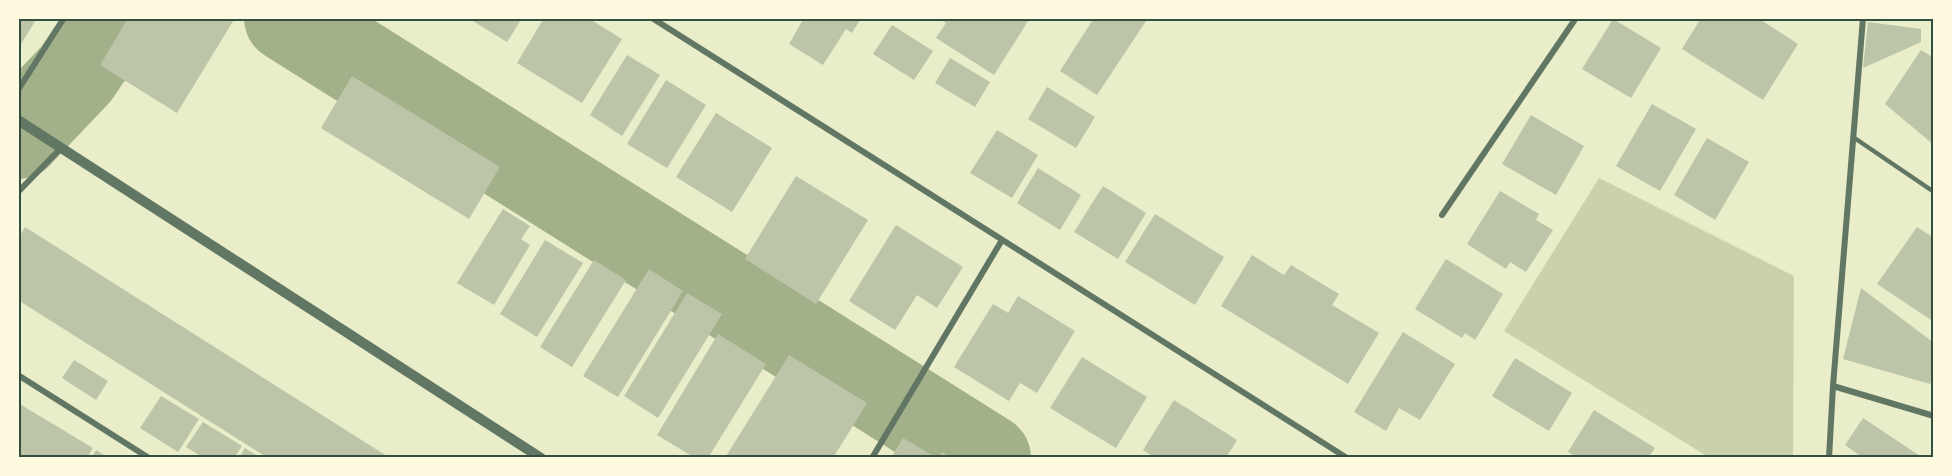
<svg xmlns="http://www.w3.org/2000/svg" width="1952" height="476" viewBox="0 0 1952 476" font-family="Arial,sans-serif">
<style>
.green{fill:#cad2ad}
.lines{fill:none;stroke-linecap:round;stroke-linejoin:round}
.river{stroke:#a3b18a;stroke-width:88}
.building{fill:#bcc5a7}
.service{stroke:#617663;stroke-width:4.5}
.minor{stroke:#617663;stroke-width:6}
.tertiary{stroke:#617663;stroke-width:10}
.neatline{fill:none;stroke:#344e41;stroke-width:2}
</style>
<rect width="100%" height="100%" fill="#e9edc9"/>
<path class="green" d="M1599 178 1794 276 1793 458H1710L1504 331Z"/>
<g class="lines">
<g class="river">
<path d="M288 18 987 458"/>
<path d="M18 135 76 74 114 18"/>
</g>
</g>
<g class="building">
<path d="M18 18H37L18 49Z"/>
<path d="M128 18H235L177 113 100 65Z"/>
<path d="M468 18H522L507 42Z"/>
<path d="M544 18H588L622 39 582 103 517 63Z"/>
<path d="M804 18H861L852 33 846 29 823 65 789 44Z"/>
<path d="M938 18H1030L994 75 936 38 946 23Z"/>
<path d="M1094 18H1148L1097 95 1060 71Z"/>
<path d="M1701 18H1758L1798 44 1763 100 1682 49Z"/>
<path d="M1613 19 1661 48 1631 98 1582 69Z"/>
<path d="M1868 22 1921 29V42L1863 68Z"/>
<path d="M892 25 933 51 914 80 873 54Z"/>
<path d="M1921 50 1934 58V145L1885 104Z"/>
<path d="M627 55 660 75 622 136 590 115Z"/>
<path d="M950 58 990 82 975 107 935 83Z"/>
<path d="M352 76 500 167 469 219 321 128Z"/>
<path d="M666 80 706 105 667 168 627 144Z"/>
<path d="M1047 87 1095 117 1076 148 1028 119Z"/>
<path d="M1652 104 1696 129 1660 191 1616 166Z"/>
<path d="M716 113 772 148 732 212 676 177Z"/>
<path d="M1531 115 1584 146 1556 195 1502 164Z"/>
<path d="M997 130 1038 155 1012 198 970 173Z"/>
<path d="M1707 138 1749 162 1715 220 1674 195Z"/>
<path d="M1038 168 1081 195 1060 230 1017 203Z"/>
<path d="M796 176 868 220 816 304 745 259Z"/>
<path d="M1103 186 1146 213 1118 259 1074 232Z"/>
<path d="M1500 191 1539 214 1536 220 1553 230 1526 272 1510 262 1506 269 1467 244Z"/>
<path d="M503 209 530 226 521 239 530 245 494 305 457 283Z"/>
<path d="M1155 214 1224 257 1195 305 1125 262Z"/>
<path d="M896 225 963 267 937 308 917 295 895 330 849 301Z"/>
<path d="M25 227 390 458H268L18 300V239Z"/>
<path d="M1917 227 1934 238V322L1877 284Z"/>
<path d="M545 240 583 263 537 337 500 314Z"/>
<path d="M1252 255 1284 275 1291 265 1339 294 1332 305 1379 333 1348 384 1221 306Z"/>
<path d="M1446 259 1503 294 1475 340 1465 333 1462 338 1415 309Z"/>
<path d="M594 260 626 280 572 367 540 347Z"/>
<path d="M649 269 683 291 618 397 583 376Z"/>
<path d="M1861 288 1934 343V373L1930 384 1843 359Z"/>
<path d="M687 293 722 314 658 418 624 396Z"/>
<path d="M1018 296 1075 331 1037 393 1020 383 1009 401 954 367 993 304 1008 313Z"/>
<path d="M1403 332 1455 364 1420 420 1399 408 1386 431 1354 412Z"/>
<path d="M718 334 766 364 708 458H695L657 435Z"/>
<path d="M789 355 867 403 833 458H725Z"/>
<path d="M1082 357 1147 397 1116 448 1050 408Z"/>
<path d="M1515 358 1572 393 1549 431 1492 396Z"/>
<path d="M74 360 108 381 96 400 62 378Z"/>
<path d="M161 396 199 419 178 452 140 428Z"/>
<path d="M1174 400 1237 440 1226 458H1155L1143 450Z"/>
<path d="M18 403 93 448 87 458H18Z"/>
<path d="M1594 410 1655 448 1648 458H1578L1568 452Z"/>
<path d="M1863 418 1923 458H1857L1859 455 1845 445Z"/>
<path d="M203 422 242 446 234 458H204L186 447Z"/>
<path d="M903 438 932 455 930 458H891Z"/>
<path d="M245 448 261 458H239Z"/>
<path d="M96 450 109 458H91Z"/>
<path d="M942 452 952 458H938Z"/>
</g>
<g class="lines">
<path class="service" d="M1853 137 1934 192"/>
<g class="minor">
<path d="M652 18 1347 458"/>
<path d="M18 90 64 18"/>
<path d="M18 192 61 148"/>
<path d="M1442 215 1576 18"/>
<path d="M18 375 149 458"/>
<path d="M1833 386 1934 416"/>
<path d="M872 458 1002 240"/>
<path d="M1829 458 1833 386 1863 18"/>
</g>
<path class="tertiary" d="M18 120 541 458"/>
</g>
<rect width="1952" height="476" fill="none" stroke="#fefae0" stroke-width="39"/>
<rect x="20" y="20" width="1912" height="436" class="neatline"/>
</svg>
